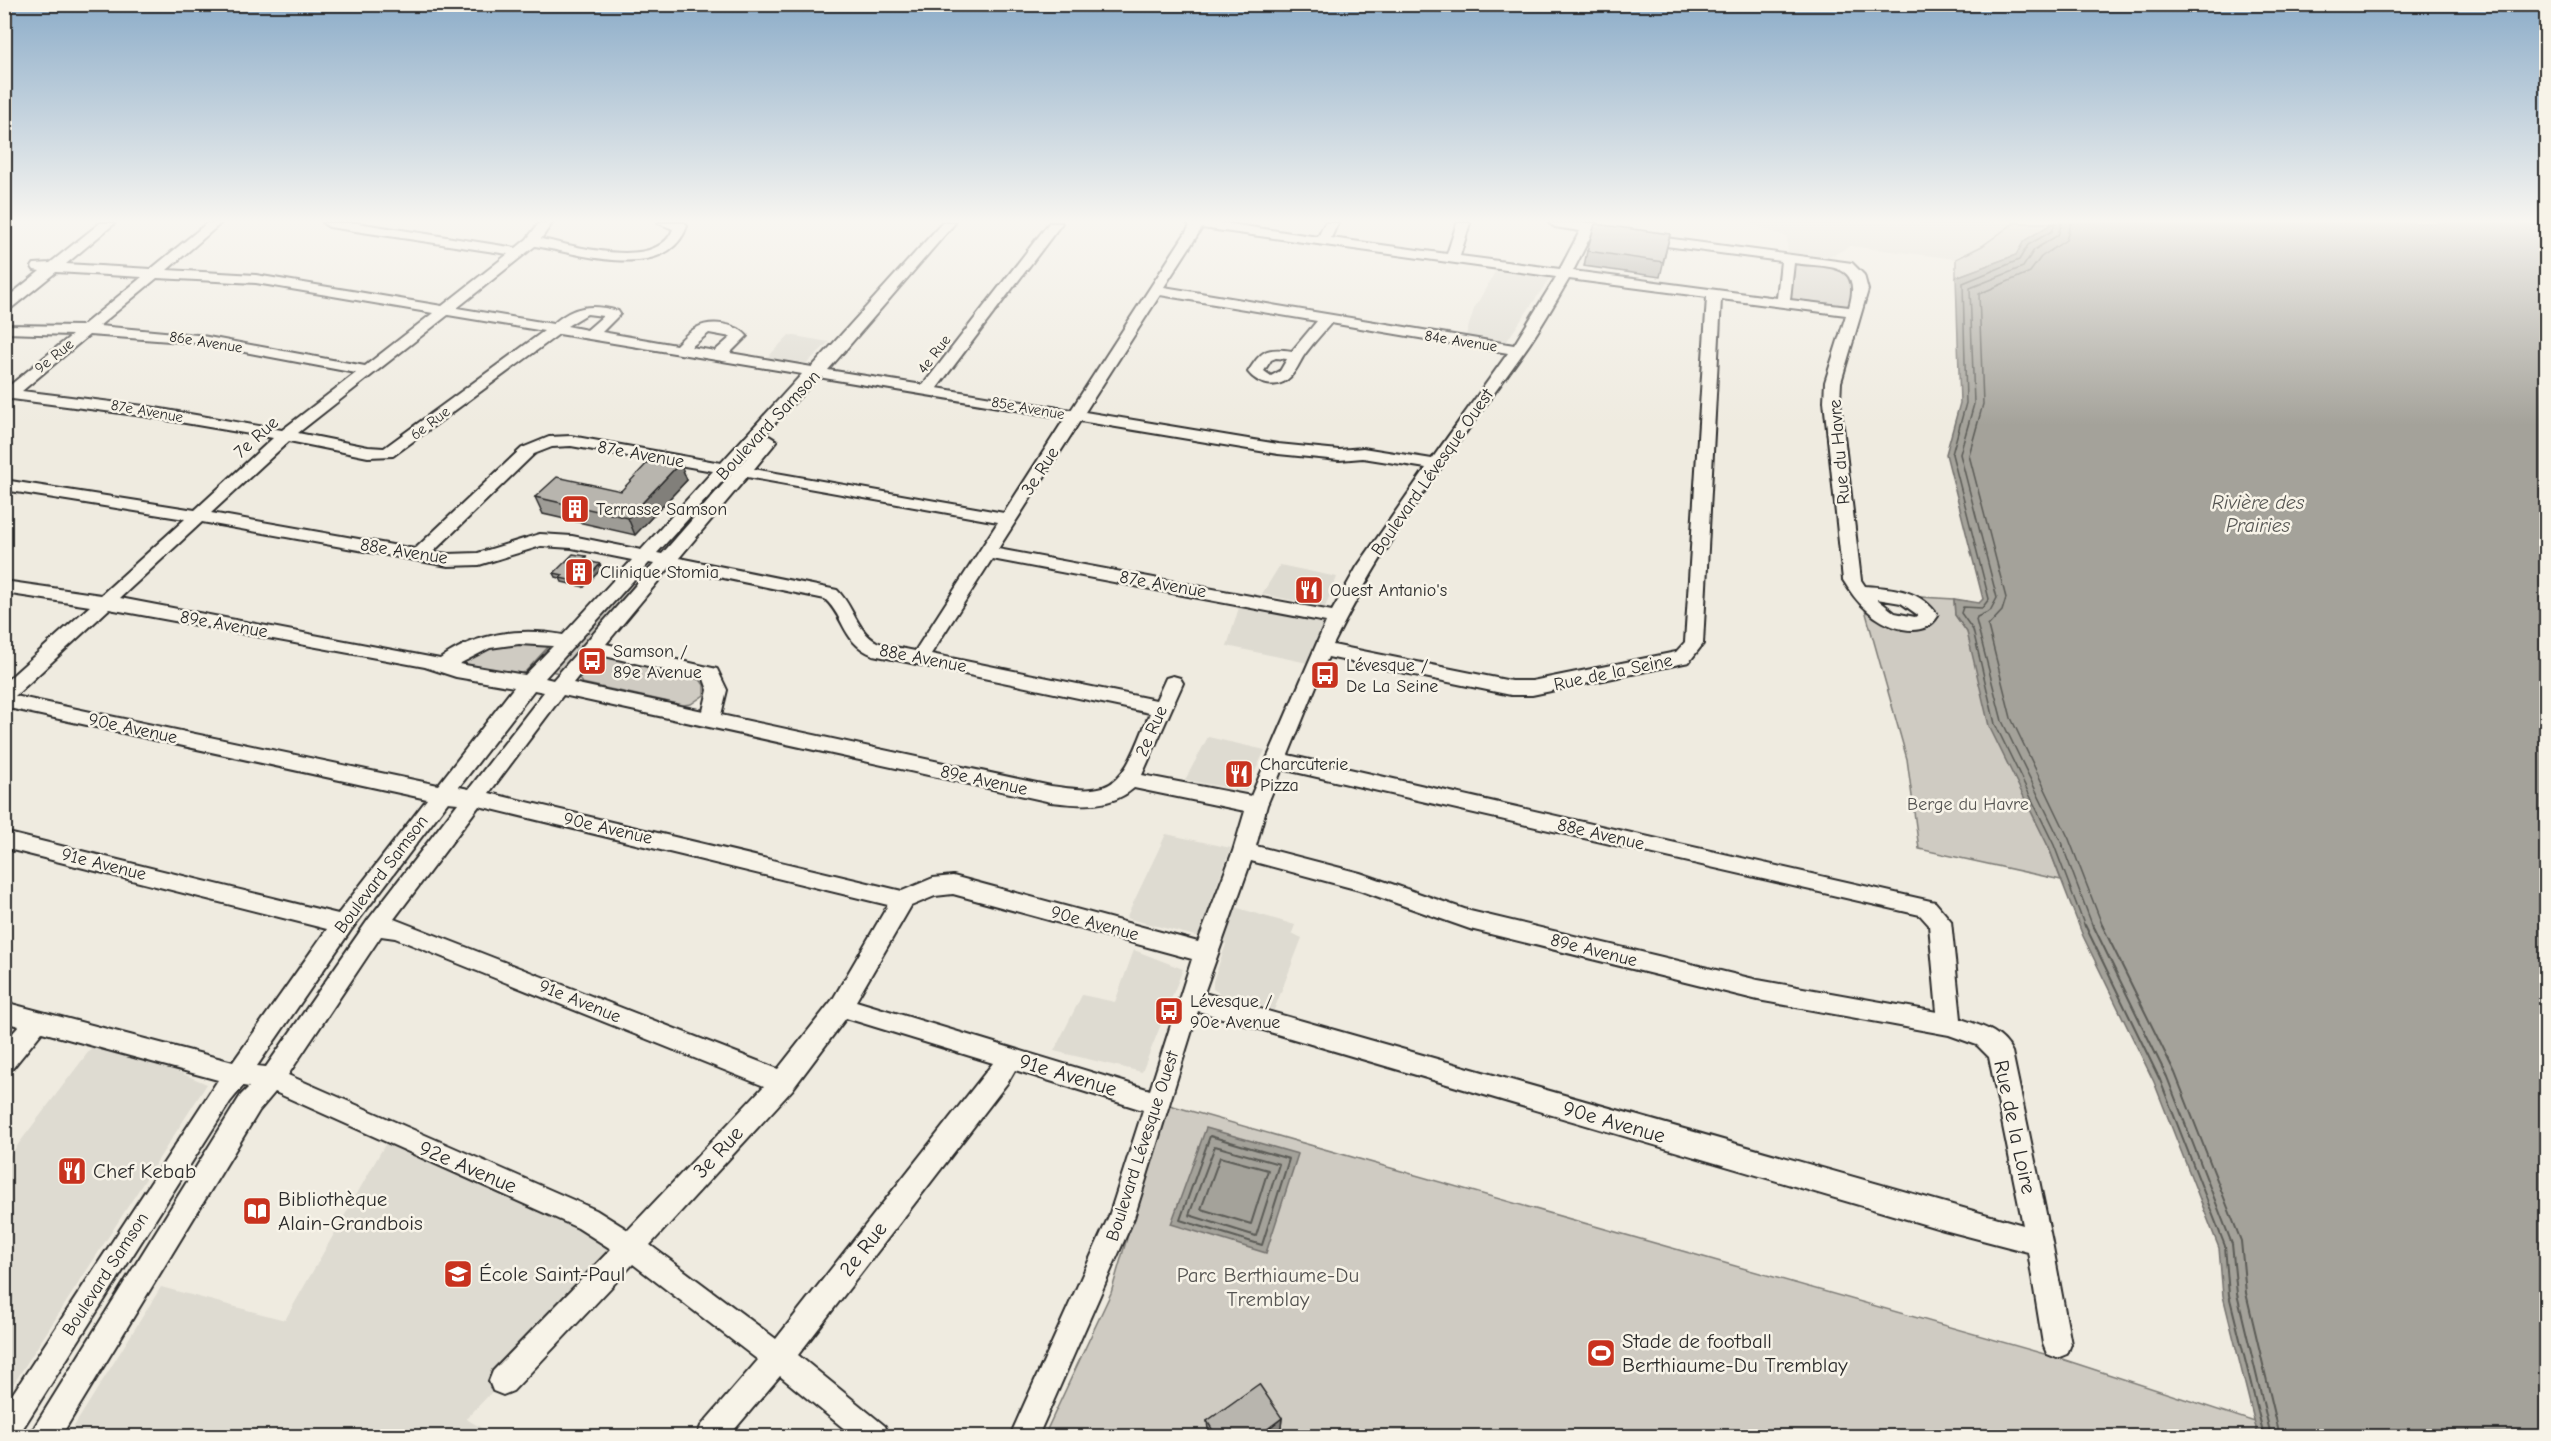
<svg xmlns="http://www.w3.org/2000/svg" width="2551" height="1441" viewBox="0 0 2551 1441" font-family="'Comic Neue',sans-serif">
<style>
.built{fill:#dedbd1}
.green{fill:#cfcbc2;stroke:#7d7b76;stroke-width:1.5}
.water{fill:#a4a29a;stroke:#74726e;stroke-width:1.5}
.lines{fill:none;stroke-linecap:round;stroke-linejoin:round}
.shore-far1{stroke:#5b5b57;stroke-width:1.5}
.shore{stroke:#5b5b57;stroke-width:2}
.minor-casing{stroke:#2b2b2b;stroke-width:4}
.minor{fill:#f7f3e8;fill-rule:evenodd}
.wall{fill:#9e9c96;stroke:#2b2b2b;stroke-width:1.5}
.shaded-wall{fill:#817f7a;stroke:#2b2b2b;stroke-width:1.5}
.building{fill:#b8b5ae;stroke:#2b2b2b;stroke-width:1.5}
.labels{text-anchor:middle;stroke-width:5;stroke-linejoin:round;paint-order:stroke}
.far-street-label{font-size:15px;fill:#2b2b2b;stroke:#f7f3e8}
.street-label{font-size:18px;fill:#2b2b2b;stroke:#f7f3e8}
.poi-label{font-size:18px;fill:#2b2b2b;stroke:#f7f3e8;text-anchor:start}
.park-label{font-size:18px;fill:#545351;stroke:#f7f3e8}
.water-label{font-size:20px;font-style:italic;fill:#555552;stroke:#f7f3e8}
.near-street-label{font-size:21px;fill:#2b2b2b;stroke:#f7f3e8}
.near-poi-label{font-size:21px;fill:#2b2b2b;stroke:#f7f3e8;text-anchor:start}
.near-park-label{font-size:21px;fill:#545351;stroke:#f7f3e8}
</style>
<rect width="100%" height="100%" fill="#efebe0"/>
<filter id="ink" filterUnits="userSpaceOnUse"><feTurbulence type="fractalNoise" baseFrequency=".0167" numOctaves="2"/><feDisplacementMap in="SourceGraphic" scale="12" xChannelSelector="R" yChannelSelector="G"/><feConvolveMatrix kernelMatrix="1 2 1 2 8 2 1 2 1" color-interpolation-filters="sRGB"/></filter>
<g filter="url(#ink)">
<g class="built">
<path d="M1749 223H2014L1982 247 1956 259 1850 246 1819 263 1788 259 1787 237Z"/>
<path d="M1496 270 1550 278 1504 345 1465 338 1474 309Z"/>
<path d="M789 335 829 342 807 363 767 358Z"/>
<path d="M1280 565 1337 577 1325 607 1262 594Z"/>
<path d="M1242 598 1337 618 1317 665 1227 646Z"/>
<path d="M1208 737 1265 750 1246 791 1185 780Z"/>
<path d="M1166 834 1231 848 1211 900 1295 925 1292 933 1302 938 1274 1010 1224 996 1213 989V981L1226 944 1126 918Z"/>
<path d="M1134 950 1183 969 1142 1072 1054 1051 1082 995 1115 1002Z"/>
<path d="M99 1038 207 1084 5 1397 4 1163Z"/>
<path d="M391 1134 631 1247 466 1419 496 1436H68L161 1287 285 1320Z"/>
</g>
<g class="green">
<path d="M2014 223H2053L2024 241 2016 255 1956 277V259L1982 246Z"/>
<path d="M1788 259 1847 266 1857 275 1854 312 1783 303Z"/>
<path d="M642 572H645L562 671 560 673 550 671Z"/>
<path d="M1860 592 1902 624 1929 615 1902 596 1954 599 1955 615 1967 632 2061 880 1919 849 1907 759Z"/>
<path d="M505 643 547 644 549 646 525 672 520 674 467 665 464 662 491 647Z"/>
<path d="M603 655 699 678 704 685V695L691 704 683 705 582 683 579 679 589 667H593L597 662 594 661 596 657Z"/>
<path d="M1166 1104 2062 1359 2255 1422 2258 1436H1044L1111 1293Z"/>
</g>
<g class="water">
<path d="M2053 223H2546V1436H2258L2223 1296 2219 1248 2154 1082 2083 936 2049 848 1989 726 1967 632 1955 615 1954 599 1979 603 1983 599 1946 454 1960 403 1956 277 2016 255 2024 241Z"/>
<path d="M1206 1128 1298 1154 1266 1253 1171 1224Z"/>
</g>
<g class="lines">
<g class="shore-far1">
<path d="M2055 223 2052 231 2028 245 2019 260 1963 283 1966 403 1952 454 1989 599 1982 608 1963 607 1961 613 1973 630 1995 724 2054 845 2085 927"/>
<path d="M2062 223 2058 235 2034 250 2023 267 1970 288 1974 404 1960 454 1997 598 1990 611 1977 617 1976 620 2002 721 2061 842 2093 927"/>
<path d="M2071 223 2066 240 2041 257 2030 272 1979 294 1983 404 1969 455 2006 598 2002 611 1988 626 2011 718 2069 839 2103 927"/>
</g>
<g class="shore">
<path d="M2085 925 2160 1080 2225 1246 2229 1295 2264 1436"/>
<path d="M2093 925 2167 1077 2232 1244 2237 1294 2271 1436"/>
<path d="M2102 925 2175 1073 2241 1241 2246 1293 2280 1436"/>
<path d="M1210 1136 1289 1159 1262 1245 1180 1220Z"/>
<path d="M1215 1146 1279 1164 1256 1236 1189 1215Z"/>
<path d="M1220 1157 1268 1170 1251 1224 1201 1209Z"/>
</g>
<g class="minor-casing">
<path id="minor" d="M100 223H115L66 264 151 269 207 223H221L167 270 256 275 442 306 508 254 329 227 323 223H357L516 248 527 239 539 223H552L541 239C573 245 657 272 673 229L658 223H685L687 226C667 284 578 253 535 246L457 308 553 324C574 305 592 304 618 311L620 314 602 332 676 345C682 339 688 332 696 328 710 320 736 323 747 336L730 353 812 367 942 223H955L828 370 923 385 1049 223H1062L937 388 1071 410 1190 226 1187 223H1224L1318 237 1325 223H1338L1331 238 1447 254 1457 223H1470L1460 256 1560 269 1580 231 1555 227 1549 223H1597L1573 271 1777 298 1781 261 1643 243 1636 239 1643 235 1852 263 1864 275 1868 290 1841 382 1840 401 1861 580 1865 586C1893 588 1922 590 1938 616 1922 642 1884 627 1867 610 1857 602 1850 591 1843 580L1824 401 1825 382 1846 315 1721 299 1703 644 1689 662 1532 695H1511L1328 657 1288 755 1935 902 1951 921 1961 1019C1981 1026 2002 1031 2012 1052L2052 1242 2071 1344 2067 1354 2057 1358 2047 1354 2043 1344 2028 1252 1944 1230 1198 1011 1134 1218 1038 1436H1010L1109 1216 1143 1110 1015 1070 1008 1082 798 1355 885 1426 889 1436H853L780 1376 729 1436H697L701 1426 758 1360 633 1264 513 1391 503 1395 493 1391 489 1381 493 1371 611 1249 578 1228 275 1092 259 1111 61 1436H31L35 1426 241 1095 249 1087 243 1086 230 1102 18 1436H4V1407L218 1080 42 1032 12 1069 4 1071V1043L19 1026 4 1022V1002L233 1062 327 929 4 848V832L338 914 427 799 4 707V683L90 606 4 593V581L101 595 185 519 4 490V480L195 510 273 438 144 416 12 399 4 402V390L72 335 4 333V325L82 326 142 277 56 272 9 310 4 311V300L40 271 34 270 32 267 34 264 50 263ZM1202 228 1556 277 1514 345 1164 287ZM1794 263C1828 268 1863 261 1849 307L1790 300ZM157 278 256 283 433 313 365 366 197 335 99 326ZM1569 279 1707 297 1685 642 1676 652 1532 681H1511L1333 645C1384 540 1456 447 1523 353 1540 330 1554 304 1569 279ZM1160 295 1317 321 1292 351C1266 347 1262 350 1248 372 1258 385 1278 390 1290 377 1296 371 1299 364 1303 357 1311 345 1322 334 1331 323L1508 353 1432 459 1363 448 1339 450 1278 444 1085 412ZM587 314 603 316 587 330 567 326ZM448 315 544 331 384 448 368 447 298 433ZM709 333 731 337 715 351 691 347ZM559 334 802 374 721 463 571 436 549 437 522 448 415 549 211 513 289 441 368 457 393 456ZM89 335 197 343 356 373 282 430 144 406 22 391ZM1276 358 1287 359 1280 371 1271 376 1264 371 1271 360ZM818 377 1065 418 1004 513 754 469 777 441 769 436 763 438 739 466 736 465ZM1080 421 1278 454 1339 460 1363 458 1426 468 1357 567 1332 611 998 549ZM571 446 713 471 641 550 572 536 540 534 478 553 448 554 433 552 534 454 552 447ZM729 474 731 475 662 554 657 553ZM747 477 998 522 915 651C902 648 889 647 877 642 857 632 853 605 837 590L679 558ZM202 522 448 566 479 565 541 546 572 548 632 560 563 635C520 627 476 633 440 659L120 598ZM992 559 1326 622 1251 796 1142 775 1183 683 1180 678 1173 676 1166 678 1156 700 931 654ZM649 563 654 564 553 680 545 678ZM670 567 825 599C846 619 842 642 873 655L1150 713C1140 735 1128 780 1103 787 1087 792 1067 788 1051 786L721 715 727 690 717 669 606 644ZM1877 599 1901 603 1918 615 1915 617 1895 613ZM109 609 425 667 456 677 514 687 438 785 15 696ZM519 644 553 646 525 675 459 664 490 648ZM596 654 704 679 708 690 703 711 573 683ZM534 690 544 692 469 789 459 787ZM563 695 1051 802C1080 805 1110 809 1134 788L1245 811 1233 851 1198 942 953 876 933 878 902 891 489 793ZM1282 769 1920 915 1929 925 1937 1012 1758 980 1470 911 1360 873 1256 846 1267 805ZM448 802 458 803 368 920 266 1067 257 1066 351 930ZM479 806 888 905 833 999 778 1069 394 919ZM1251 861 1359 890 1470 929 1758 1000 1949 1035 1977 1045 1989 1057 2023 1225 1204 993ZM953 894 1192 959 1150 1090 856 1001 911 906 935 896ZM381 936 395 938 764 1086 628 1230 596 1210 288 1075ZM846 1018 993 1063 776 1339 650 1245 792 1090Z"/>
</g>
<use href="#minor" class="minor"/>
</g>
<g class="wall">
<path d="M1670 234 1660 277 1584 266 1587 251Z"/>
<path d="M680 463 687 480 635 535 543 514 535 497 621 491Z"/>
<path d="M586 556 588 561 602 568 584 587 562 582 560 578 556 577 554 573Z"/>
<path d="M1282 1418 1281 1427 1268 1437H1213L1208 1429 1207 1421Z"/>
</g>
<g class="shaded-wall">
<path d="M680 463 687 480 635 535 628 518Z"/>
<path d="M600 564 602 568 584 587 583 583Z"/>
<path d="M1282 1418 1281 1427 1268 1437H1257Z"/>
</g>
<g class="building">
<path d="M1595 224 1670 234 1663 262 1587 251Z"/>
<path d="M652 458 680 463 628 518 535 497 557 477 621 491Z"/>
<path d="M573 554 586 556 583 560 600 564 583 583 560 578 563 575 554 573Z"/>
<path d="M1259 1384 1282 1418 1257 1437H1217L1207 1421Z"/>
</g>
</g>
<linearGradient id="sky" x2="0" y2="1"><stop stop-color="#8dadc9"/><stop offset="0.52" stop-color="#f8f6f1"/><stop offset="1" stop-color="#f8f6f1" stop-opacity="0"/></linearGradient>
<rect width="2551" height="425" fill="url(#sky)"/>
<defs>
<g id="building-square" transform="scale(1.5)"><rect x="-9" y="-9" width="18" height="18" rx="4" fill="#c8321e" stroke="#f7f3e8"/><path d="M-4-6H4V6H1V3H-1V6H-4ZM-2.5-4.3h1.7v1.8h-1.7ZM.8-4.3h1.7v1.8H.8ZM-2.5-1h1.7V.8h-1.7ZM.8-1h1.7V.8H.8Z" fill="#fff"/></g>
<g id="restaurant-square" transform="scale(1.5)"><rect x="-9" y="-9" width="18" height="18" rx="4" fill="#c8321e" stroke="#f7f3e8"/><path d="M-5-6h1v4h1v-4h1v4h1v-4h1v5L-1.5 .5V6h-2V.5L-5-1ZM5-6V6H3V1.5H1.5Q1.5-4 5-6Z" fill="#fff"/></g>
<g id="bus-square" transform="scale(1.5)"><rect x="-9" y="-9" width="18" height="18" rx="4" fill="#c8321e" stroke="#f7f3e8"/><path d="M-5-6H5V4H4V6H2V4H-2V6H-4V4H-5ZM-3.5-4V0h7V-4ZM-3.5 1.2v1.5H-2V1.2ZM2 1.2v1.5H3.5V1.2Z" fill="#fff"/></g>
<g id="library-square" transform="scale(1.5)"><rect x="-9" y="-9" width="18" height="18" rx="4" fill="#c8321e" stroke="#f7f3e8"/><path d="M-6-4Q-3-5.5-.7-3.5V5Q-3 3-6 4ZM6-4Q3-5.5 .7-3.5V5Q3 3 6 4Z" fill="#fff"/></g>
<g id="school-square" transform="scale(1.5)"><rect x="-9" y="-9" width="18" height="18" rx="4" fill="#c8321e" stroke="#f7f3e8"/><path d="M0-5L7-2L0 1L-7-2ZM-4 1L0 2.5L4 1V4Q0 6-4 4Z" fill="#fff"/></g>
<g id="stadium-square" transform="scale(1.5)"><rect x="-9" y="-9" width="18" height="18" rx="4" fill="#c8321e" stroke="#f7f3e8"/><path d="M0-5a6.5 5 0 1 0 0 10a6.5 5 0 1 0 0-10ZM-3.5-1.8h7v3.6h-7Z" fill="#fff"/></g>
</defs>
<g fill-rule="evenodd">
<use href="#building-square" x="575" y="509"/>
<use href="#building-square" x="579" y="572"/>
<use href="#restaurant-square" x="1309" y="590"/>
<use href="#bus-square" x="592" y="661"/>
<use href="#bus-square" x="1325" y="675"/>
<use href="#restaurant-square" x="1239" y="774"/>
<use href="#bus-square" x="1169" y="1011"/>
<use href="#restaurant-square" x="72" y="1171"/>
<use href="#library-square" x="257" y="1211"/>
<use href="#school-square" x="458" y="1274"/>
<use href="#stadium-square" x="1601" y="1353"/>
</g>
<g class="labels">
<g class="far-street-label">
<text transform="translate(1461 341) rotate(9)" y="5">84e Avenue</text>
<text transform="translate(206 342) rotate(9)" y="5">86e Avenue</text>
<text transform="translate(934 354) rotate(-52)" y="5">4e Rue</text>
<text transform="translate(54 356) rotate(-39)" y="5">9e Rue</text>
<text transform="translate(1028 408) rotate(10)" y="5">85e Avenue</text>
<text transform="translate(147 411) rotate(10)" y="5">87e Avenue</text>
<text transform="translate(430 423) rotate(-37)" y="5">6e Rue</text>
</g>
<g class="street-label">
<text transform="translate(768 425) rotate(-47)" y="6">Boulevard Samson</text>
<text transform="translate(256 437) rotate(-42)" y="6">7e Rue</text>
<text transform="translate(1839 452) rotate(-95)" y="6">Rue du Havre</text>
<text transform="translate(641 454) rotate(10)" y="6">87e Avenue</text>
<text transform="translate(1040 471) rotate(-57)" y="6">3e Rue</text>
<text transform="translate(1432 472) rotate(-55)" y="6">Boulevard Lévesque Ouest</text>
<text transform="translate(404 551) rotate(9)" y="6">88e Avenue</text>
<text transform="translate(1163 584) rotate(10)" y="6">87e Avenue</text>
<text transform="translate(224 624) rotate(10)" y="6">89e Avenue</text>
<text transform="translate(923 658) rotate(11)" y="6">88e Avenue</text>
<text transform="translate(1613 672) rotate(-12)" y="6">Rue de la Seine</text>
<text transform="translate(133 728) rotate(12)" y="6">90e Avenue</text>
<text transform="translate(1151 731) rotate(-66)" y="6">2e Rue</text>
<text transform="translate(984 780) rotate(12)" y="6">89e Avenue</text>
<text transform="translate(608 828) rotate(13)" y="6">90e Avenue</text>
<text transform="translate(1601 834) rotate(13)" y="6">88e Avenue</text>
<text transform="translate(104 864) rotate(14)" y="6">91e Avenue</text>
<text transform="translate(381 874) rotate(-53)" y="6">Boulevard Samson</text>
<text transform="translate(1095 923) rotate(15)" y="6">90e Avenue</text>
<text transform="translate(1594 950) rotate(14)" y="6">89e Avenue</text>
<text transform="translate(580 1001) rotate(22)" y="6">91e Avenue</text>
<text transform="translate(1142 1146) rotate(-72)" y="6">Boulevard Lévesque Ouest</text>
<text transform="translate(105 1274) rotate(-57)" y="6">Boulevard Samson</text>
</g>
<g class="poi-label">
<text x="596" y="515">Terrasse Samson</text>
<text x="600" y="578">Clinique Stomia</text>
<text x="1330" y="596">Ouest Antanio's</text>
<text x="613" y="657">Samson /<tspan x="613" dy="21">89e Avenue</tspan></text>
<text x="1346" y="671">Lévesque /<tspan x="1346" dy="21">De La Seine</tspan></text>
<text x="1260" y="770">Charcuterie<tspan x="1260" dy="21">Pizza</tspan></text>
<text x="1190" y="1007">Lévesque /<tspan x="1190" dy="21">90e Avenue</tspan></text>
</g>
<g class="park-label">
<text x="1968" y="810">Berge du Havre</text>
</g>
<g class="water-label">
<text x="2258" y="509">Rivière des<tspan x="2258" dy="23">Prairies</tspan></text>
</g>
<g class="near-street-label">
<text transform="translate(1068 1075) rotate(17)" y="7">91e Avenue</text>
<text transform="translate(1614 1122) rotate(16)" y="7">90e Avenue</text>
<text transform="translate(2015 1127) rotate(78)" y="7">Rue de la Loire</text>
<text transform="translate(718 1152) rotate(-47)" y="7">3e Rue</text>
<text transform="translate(468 1167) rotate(23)" y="7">92e Avenue</text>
<text transform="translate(863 1249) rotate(-52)" y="7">2e Rue</text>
</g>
<g class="near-poi-label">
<text x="93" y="1178">Chef Kebab</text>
<text x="278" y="1206">Bibliothèque<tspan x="278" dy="24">Alain-Grandbois</tspan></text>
<text x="479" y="1281">École Saint-Paul</text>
<text x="1622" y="1348">Stade de football<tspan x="1622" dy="24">Berthiaume-Du Tremblay</tspan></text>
</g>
<g class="near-park-label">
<text x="1268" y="1282">Parc Berthiaume-Du<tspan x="1268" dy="24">Tremblay</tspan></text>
</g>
</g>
<rect width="2551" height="1441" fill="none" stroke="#f7f3e8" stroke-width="24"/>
<rect x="12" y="12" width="2527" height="1417" fill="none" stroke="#2b2b2b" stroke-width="2" filter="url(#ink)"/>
</svg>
